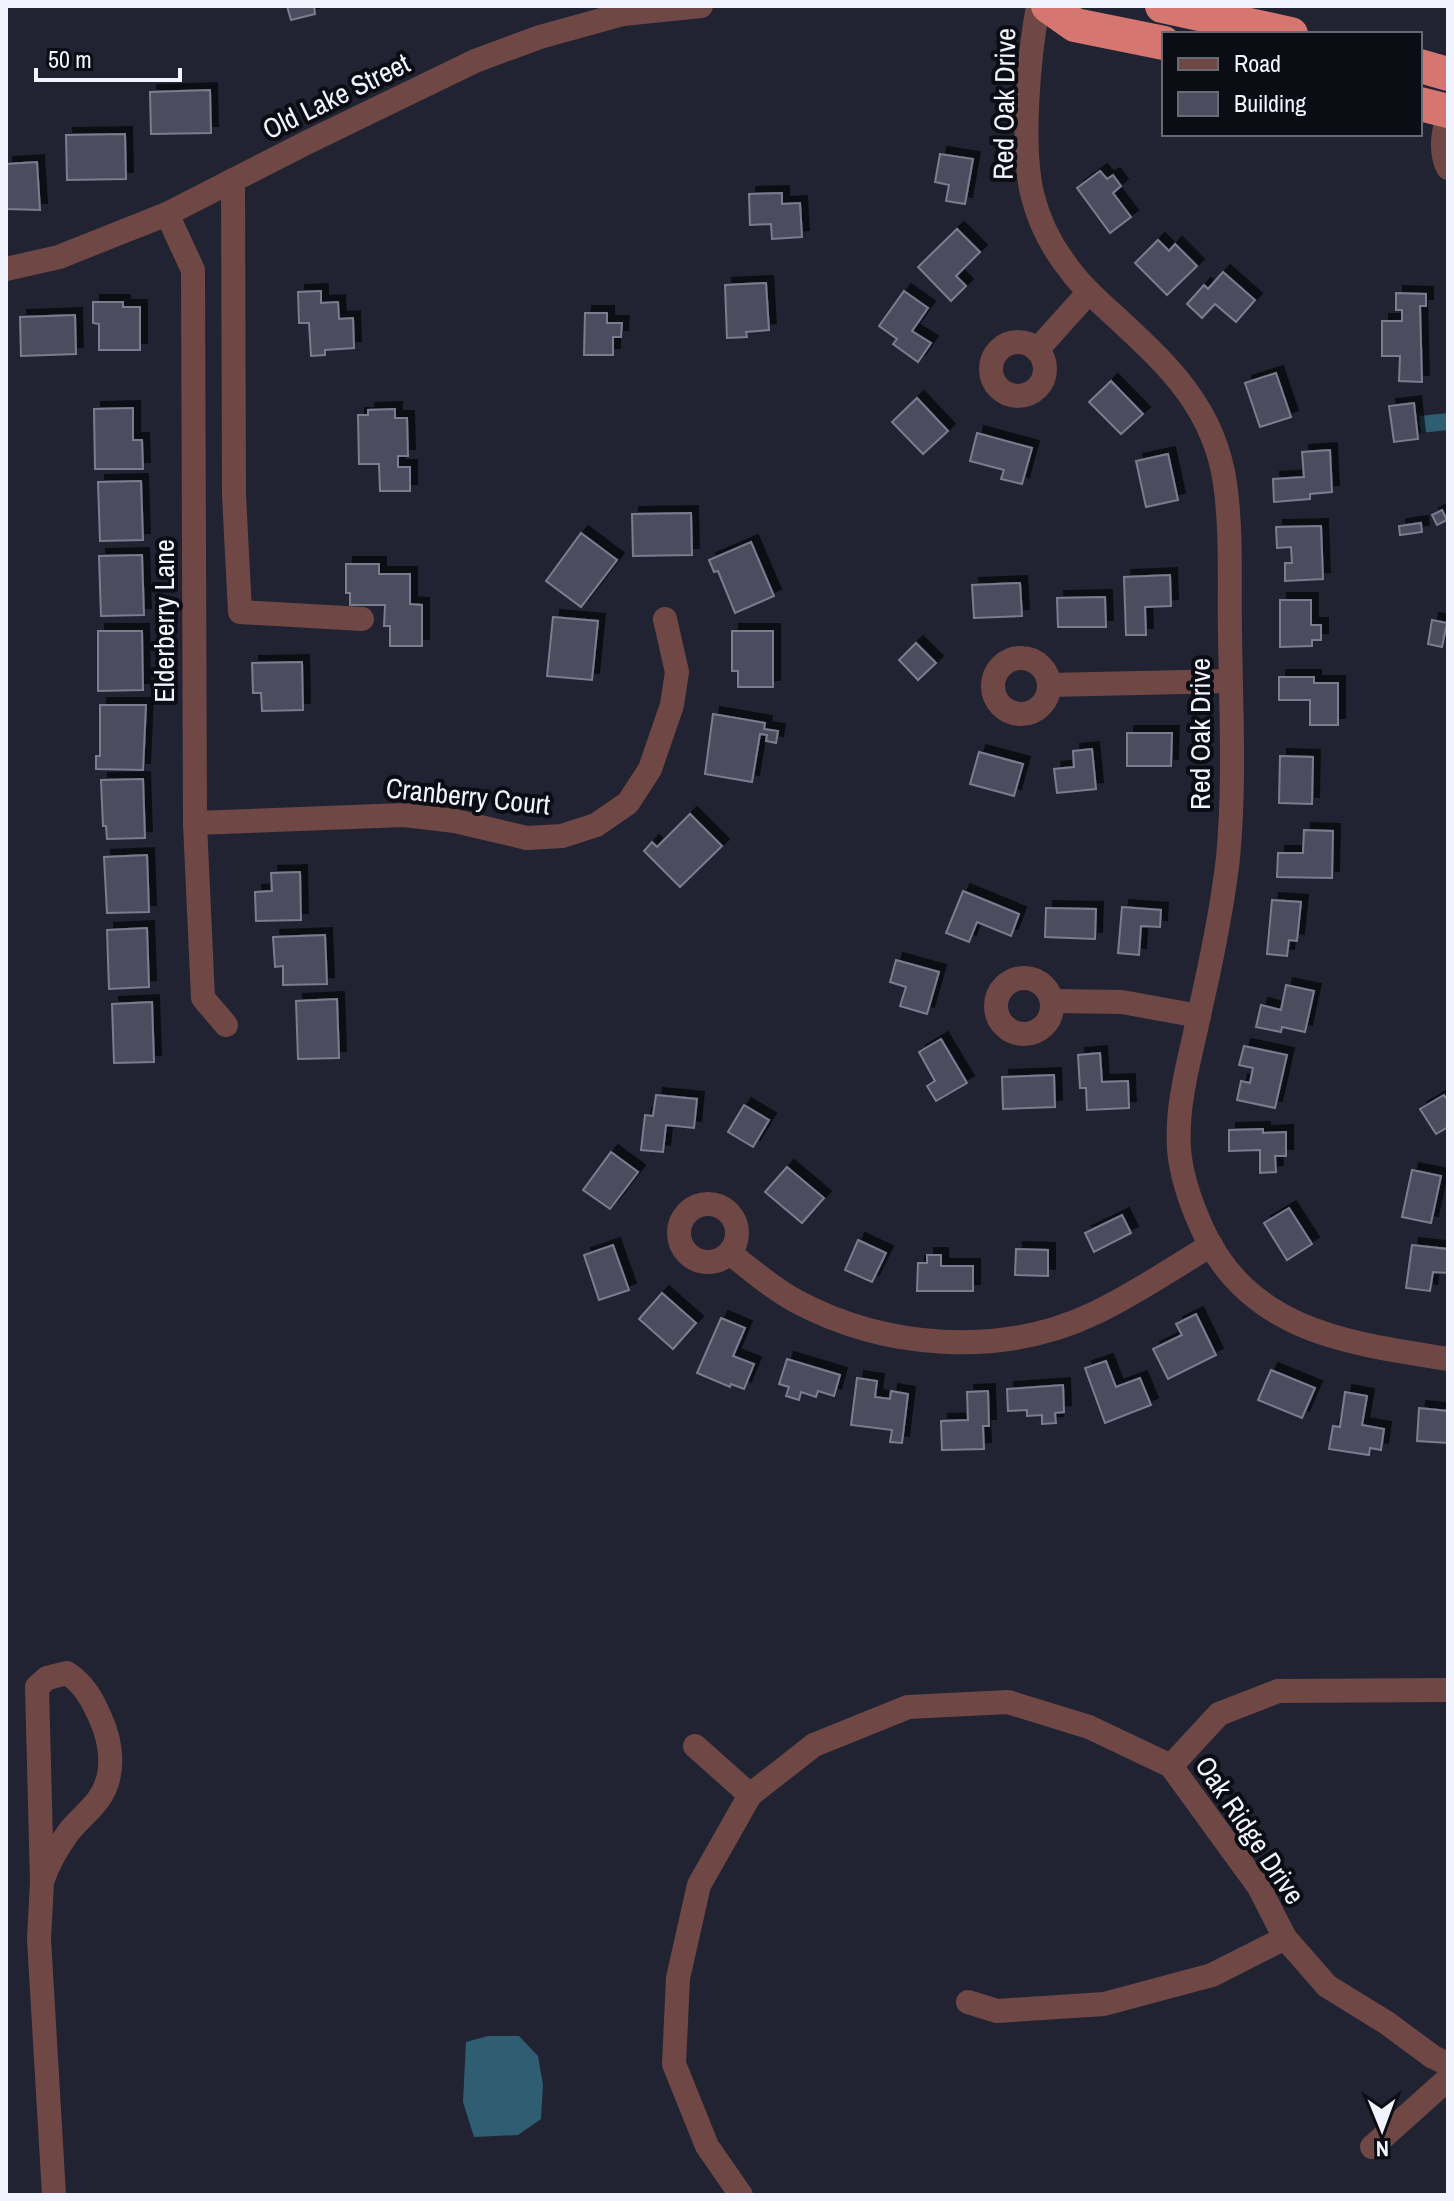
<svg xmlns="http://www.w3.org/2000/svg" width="1454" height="2201" viewBox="0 0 1454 2201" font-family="'Archivo Narrow',sans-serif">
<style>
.water{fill:#2f5e73}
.building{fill:#4b4d5f;stroke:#7a7c90;stroke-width:2;filter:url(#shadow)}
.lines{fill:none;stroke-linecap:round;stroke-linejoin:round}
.minor{stroke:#6f4845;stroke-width:24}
.highway{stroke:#d67670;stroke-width:34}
.labels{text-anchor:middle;stroke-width:8;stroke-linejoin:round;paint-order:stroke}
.street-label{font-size:28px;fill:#f1f3fe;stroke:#0c0d14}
</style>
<defs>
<filter id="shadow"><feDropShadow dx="7" dy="-7" stdDeviation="0" flood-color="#0009"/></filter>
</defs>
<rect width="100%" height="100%" fill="#212333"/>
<g class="water">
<path d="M1448 413V430L1421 433 1419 416Z"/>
<path d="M488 2036H519L538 2056 543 2085 541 2119 518 2135 474 2137 463 2102 466 2042Z"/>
</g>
<g class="building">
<path d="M287 6H314L315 14 291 20Z"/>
<path d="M210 90 211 133 151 134 150 92Z"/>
<path d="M125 134 126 179 67 180 66 135Z"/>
<path d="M940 154 973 159 965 204 946 201 949 185 935 182Z"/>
<path d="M37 162 40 210 6 209V164Z"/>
<path d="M1100 171 1107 179 1113 175 1121 186 1113 193 1131 217 1110 233 1077 188Z"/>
<path d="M782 193V204L800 203 802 237 772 239 771 224 750 225 749 194Z"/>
<path d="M957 229 980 252 956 276 966 286 951 301 918 267Z"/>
<path d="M1158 240 1169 251 1175 244 1197 266 1167 295 1135 263Z"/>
<path d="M1223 272 1255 300 1236 322 1215 304 1202 318 1187 304 1204 285 1208 289Z"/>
<path d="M766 283 769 330 746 332 747 337 727 338 725 285Z"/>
<path d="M321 291V303L338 302 339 319 353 318 354 348 325 350V355L311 356 309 323H299L298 292Z"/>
<path d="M904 291 928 308 912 331 931 343 918 362 893 344 897 339 879 326Z"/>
<path d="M1396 293 1426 294V306H1420L1422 382 1399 381 1400 356H1382V321H1402V310H1396Z"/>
<path d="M93 302H123V307H140V350H99V324L93 323Z"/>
<path d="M585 313H607V323H622L621 337H613V355H584Z"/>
<path d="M75 315 76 354 21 356 20 317Z"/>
<path d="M1276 373 1291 417 1260 427 1245 383Z"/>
<path d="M1111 381 1143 414 1121 434 1089 402Z"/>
<path d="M917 398 948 431 923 454 892 422Z"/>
<path d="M1414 403 1418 439 1394 442 1389 406Z"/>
<path d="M133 408V440H142L143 469H95L94 409Z"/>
<path d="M395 409V418H407L408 456H398V467H410V491H380L379 464H359L358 415H368V410Z"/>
<path d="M977 433 1032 448 1022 484 1001 479 1004 470 970 461Z"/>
<path d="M1330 450 1332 492 1310 494V499L1274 502 1273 479 1304 477 1302 452Z"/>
<path d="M1168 454 1178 500 1146 507 1136 461Z"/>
<path d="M141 481 143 540 100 541 98 482Z"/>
<path d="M1442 510 1447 520 1437 525 1432 515Z"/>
<path d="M691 513 692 555 633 556 632 514Z"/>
<path d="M1421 523 1422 532 1400 535 1399 526Z"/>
<path d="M1321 526 1323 579 1285 581V563H1292L1291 547 1277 548 1276 527Z"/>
<path d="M581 533 617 560 581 607 546 581Z"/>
<path d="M751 542 774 596 735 613 718 571 714 572 709 560Z"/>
<path d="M142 555 144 615 101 616 99 556Z"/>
<path d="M346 564H379V574H410V604L422 605V646H390V626H384L385 605H350V593H346Z"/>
<path d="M1170 575 1171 606 1145 607 1146 635H1126L1124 577Z"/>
<path d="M1020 583 1022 616 974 618 972 585Z"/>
<path d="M1105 597 1106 627H1058L1057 598Z"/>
<path d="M1280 600H1311V625H1321V640H1312V646L1280 647Z"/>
<path d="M553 617 598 621 592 680 547 676Z"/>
<path d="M1432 620 1447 623 1442 647 1428 644Z"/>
<path d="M98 631H142L143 690 98 691Z"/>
<path d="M732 631H773V687H738V671H732Z"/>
<path d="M916 643 936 663 918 680 899 660Z"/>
<path d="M302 662 303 710 262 711 261 693H253L252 663Z"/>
<path d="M1279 677H1314V683H1338V725H1310V700H1279Z"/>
<path d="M100 705H146L143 770 96 769V756H100Z"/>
<path d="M713 714 765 723 764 729 778 731 776 743 766 741 767 735 760 734 752 782 705 774Z"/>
<path d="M1127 733H1172L1171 766H1127Z"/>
<path d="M1092 749 1096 789 1057 793 1054 769 1074 767 1073 751Z"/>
<path d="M979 752 1023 764 1014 796 970 784Z"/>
<path d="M1280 756 1313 757 1312 804 1279 803Z"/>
<path d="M143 779 145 838 107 839 106 826H103L101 780Z"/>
<path d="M690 814 722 846 680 887 644 851 652 842 657 847Z"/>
<path d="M1304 830 1333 831 1332 878 1277 877 1278 853H1303Z"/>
<path d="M147 855 149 912 107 913 104 857Z"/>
<path d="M300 872 301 920 256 921 255 892 272 891 271 873Z"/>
<path d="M963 891 1019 914 1011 936 977 922 969 942 946 933Z"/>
<path d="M1272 900 1301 902 1297 941 1289 940 1287 956 1267 954Z"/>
<path d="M1122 907 1161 910 1160 927 1141 926 1139 955 1118 953Z"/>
<path d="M1046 908 1096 909 1095 939 1045 937Z"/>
<path d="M147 928 149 987 109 989 107 930Z"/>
<path d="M325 935 327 984 283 985V966L275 967 273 937Z"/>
<path d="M896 960 939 972 927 1014 900 1006 906 987 890 982Z"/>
<path d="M1286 985 1314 991 1305 1032 1282 1027 1281 1032 1256 1027 1261 1005 1281 1010Z"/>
<path d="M337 999 339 1058 298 1059 296 1001Z"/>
<path d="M152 1002 154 1062 114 1063 112 1004Z"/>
<path d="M941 1039 967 1083 936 1101 927 1086 935 1081 919 1052Z"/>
<path d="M1244 1046 1287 1055 1275 1108 1237 1100 1241 1081 1250 1083 1253 1068 1239 1065Z"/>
<path d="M1100 1053 1102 1082 1128 1081 1129 1108 1087 1110 1086 1088H1080L1078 1055Z"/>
<path d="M1054 1075 1055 1107 1003 1109 1002 1077Z"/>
<path d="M656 1095 697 1099 694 1128 666 1125 663 1152 641 1150 645 1115 653 1116Z"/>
<path d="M1444 1095 1448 1101V1127L1436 1134 1420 1109Z"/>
<path d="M744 1105 769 1120 753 1147 728 1132Z"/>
<path d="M1263 1129V1133L1286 1132V1156H1275L1276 1172 1260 1173V1150L1229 1151V1130Z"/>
<path d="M611 1152 638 1172 610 1209 583 1190Z"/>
<path d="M787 1167 824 1198 802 1223 765 1192Z"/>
<path d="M1412 1170 1441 1176 1431 1223 1402 1217Z"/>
<path d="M1289 1208 1312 1244 1287 1260 1264 1223Z"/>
<path d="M1122 1215 1131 1233 1094 1252 1085 1233Z"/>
<path d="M858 1240 886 1253 872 1282 845 1270Z"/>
<path d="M613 1245 629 1290 599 1300 584 1255Z"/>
<path d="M1412 1245 1448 1249V1273L1433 1272 1430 1291 1406 1288Z"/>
<path d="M1016 1249 1048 1250V1276L1015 1275Z"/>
<path d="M927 1255H941V1266H973V1291H917L918 1263H927Z"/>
<path d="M662 1293 696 1323 673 1349 639 1319Z"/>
<path d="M1196 1314 1216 1355 1168 1379 1153 1349 1182 1335 1176 1324Z"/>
<path d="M721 1318 745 1328 733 1356 754 1364 744 1389 731 1384 730 1387 697 1373Z"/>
<path d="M787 1359 840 1375 834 1396 818 1391 816 1397 801 1392 799 1400 786 1396 789 1387 779 1384Z"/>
<path d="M1106 1361 1116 1387 1140 1378 1151 1405 1105 1423 1085 1368Z"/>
<path d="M1271 1370 1315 1388 1302 1418 1258 1400Z"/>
<path d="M857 1378 877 1381 875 1397 890 1399 891 1391 908 1394 902 1443 890 1442 892 1430 851 1425Z"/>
<path d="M1063 1385 1064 1412 1055 1413 1056 1423 1042 1424V1415L1027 1416V1410L1008 1411 1007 1389Z"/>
<path d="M988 1391 989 1426H983L984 1449 942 1450 941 1421 968 1420 967 1392Z"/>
<path d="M1345 1392 1367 1396 1362 1425 1384 1429 1381 1450 1370 1448 1369 1455 1329 1449 1333 1426 1340 1427Z"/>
<path d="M1419 1408 1448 1411V1443L1417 1441Z"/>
</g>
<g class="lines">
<g class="minor">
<path d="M1038 6C1029 56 1020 148 1033 197 1040 225 1055 252 1073 274 1086 291 1103 305 1118 319 1170 367 1214 409 1225 483 1232 532 1229 584 1230 634 1231 709 1235 784 1228 858 1222 911 1211 963 1199 1015 1190 1059 1176 1103 1179 1149 1181 1176 1190 1201 1201 1226 1248 1332 1348 1343 1448 1359"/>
<path d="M1448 113C1444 131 1439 150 1448 168"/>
<path d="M233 180 234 495 240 612 362 619"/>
<path d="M167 214 193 270 195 823 203 998 226 1025"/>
<path d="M6 269 59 257 167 214 308 142 475 61 540 37 623 14 701 6"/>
<circle cx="1018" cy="369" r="27"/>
<path d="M1037 350 1089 292"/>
<circle cx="1021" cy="686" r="28"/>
<path d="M1049 685 1230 681"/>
<path d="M195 823 404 815 455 821 527 838 562 836 596 825 628 803 650 769 672 705 677 672 665 619"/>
<circle cx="1024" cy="1006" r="28"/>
<path d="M1053 1001 1122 1002 1199 1016"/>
<circle cx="708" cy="1233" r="29"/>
<path d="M730 1253C751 1270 771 1287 794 1300 884 1349 1001 1358 1095 1313 1135 1294 1173 1268 1211 1245"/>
<path d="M695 1746 750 1795"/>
<path d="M1171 1766 1219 1714 1278 1691 1448 1690"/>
<path d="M42 1882C48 1864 57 1848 68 1833 77 1821 89 1812 98 1800 116 1776 112 1743 100 1717 92 1699 84 1684 67 1673L47 1678 37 1687 42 1882 39 1939 54 2195"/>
<path d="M968 2002 997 2011 1104 2004 1212 1975 1285 1938"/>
<path d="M1372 2147 1448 2079"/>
<path d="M741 2195 707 2146 674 2064 678 1978 699 1885 750 1795 814 1745 908 1707 1008 1702 1089 1727 1171 1766 1259 1887 1285 1938 1327 1986 1387 2023 1433 2057 1448 2064"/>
</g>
<g class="highway">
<path d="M1048 6 1075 25 1164 43"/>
<path d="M1162 6 1291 34"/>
<path d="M1420 66 1448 74"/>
<path d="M1420 104 1448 111"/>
</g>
</g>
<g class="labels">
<g class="street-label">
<text transform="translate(336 96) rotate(-26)" y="10">Old Lake Street</text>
<text transform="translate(1004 104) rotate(-89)" y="10">Red Oak Drive</text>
<text transform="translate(164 621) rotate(-90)" y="10">Elderberry Lane</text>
<text transform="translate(1200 734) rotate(-90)" y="10">Red Oak Drive</text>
<text transform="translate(468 796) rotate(6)" y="10">Cranberry Court</text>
<text transform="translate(1250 1830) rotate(56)" y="10">Oak Ridge Drive</text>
</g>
</g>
<rect width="1454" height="2201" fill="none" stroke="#f1f3fe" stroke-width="16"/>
<rect x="1162" y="32" width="260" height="104" fill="#0c0d14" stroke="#686972" stroke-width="2"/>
<rect x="1178" y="58" width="40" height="12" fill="#6f4845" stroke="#686972" stroke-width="2"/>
<text x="1234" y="72" font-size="24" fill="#f1f3fe">Road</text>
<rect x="1178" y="92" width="40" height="24" fill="#4b4d5f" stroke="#686972" stroke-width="2"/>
<text x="1234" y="112" font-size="24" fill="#f1f3fe">Building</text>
<g transform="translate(1382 2129) rotate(179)" stroke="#0c0d14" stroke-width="6" paint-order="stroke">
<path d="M0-6L14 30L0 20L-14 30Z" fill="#f1f3fe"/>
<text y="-12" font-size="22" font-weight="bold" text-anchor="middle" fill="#f1f3fe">N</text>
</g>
<path d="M36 68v12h144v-12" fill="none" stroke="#f1f3fe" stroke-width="4"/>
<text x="48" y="68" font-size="24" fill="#f1f3fe" stroke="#0c0d14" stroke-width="6" paint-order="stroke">50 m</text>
</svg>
